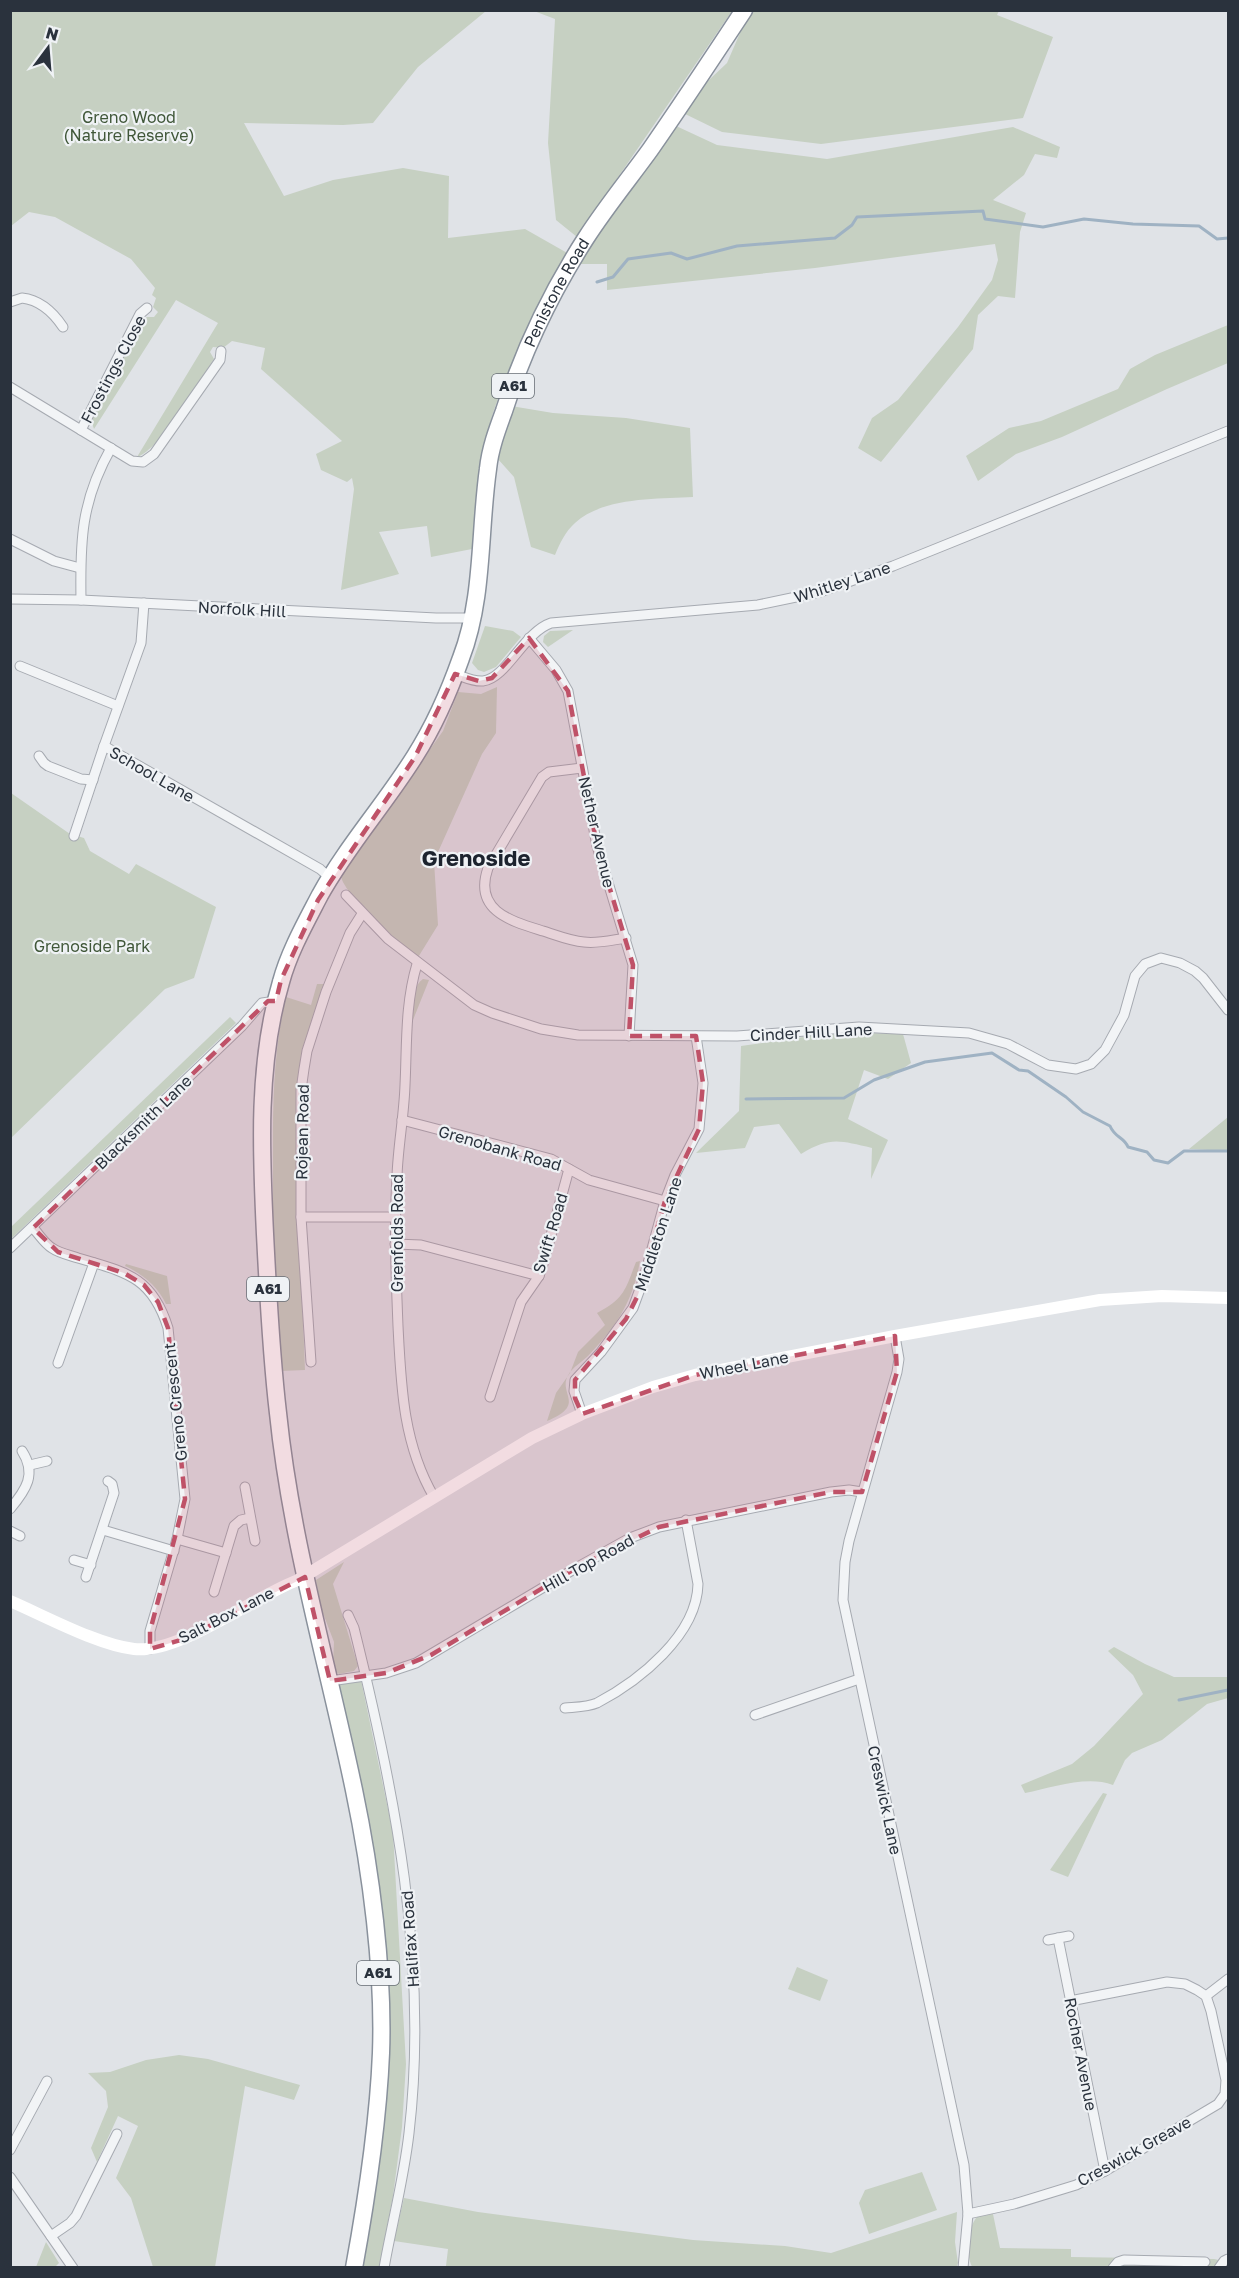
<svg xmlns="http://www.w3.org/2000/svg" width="1239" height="2278" viewBox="0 0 1239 2278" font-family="'Golos Text',sans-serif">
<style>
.green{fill:#c6d0c2}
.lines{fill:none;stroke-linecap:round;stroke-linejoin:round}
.stream{stroke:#9fb2c3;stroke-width:3}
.street-casing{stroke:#a6aab1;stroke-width:11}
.highway-casing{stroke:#89919c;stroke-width:19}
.street{stroke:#f2f4f6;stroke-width:9}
.secondary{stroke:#fff;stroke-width:12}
.highway{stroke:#fff;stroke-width:16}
.marked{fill:#bf5268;fill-opacity:0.2;stroke:#bf5268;stroke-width:4.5;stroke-dasharray:12 8;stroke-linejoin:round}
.labels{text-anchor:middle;stroke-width:4.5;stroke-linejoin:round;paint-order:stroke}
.shield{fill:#eff2f5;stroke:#656c74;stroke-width:1.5}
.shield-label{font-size:15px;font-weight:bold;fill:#2a323d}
.park-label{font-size:16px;fill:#405739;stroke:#eff2f5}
.street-label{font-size:16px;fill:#2a323d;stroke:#eff2f5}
.district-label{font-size:22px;font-weight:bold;fill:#1c232e;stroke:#eff2f5}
</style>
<rect width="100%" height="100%" fill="#e0e3e7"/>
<g class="green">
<path d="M11 11H486L418 67 373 123 343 125 244 123 284 196 333 180 403 168 449 176 448 238 525 229 569 254C542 307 510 360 492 416 479 459 478 505 472 549L431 557 427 526 379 532 399 574 341 590 354 489 352 478 347 482 321 470 316 454 342 441 261 369 265 348 232 341 223 348 213 347 210 352 214 359C200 381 160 450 137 457L218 323 176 300 94 429 92 423 94 413 143 320 147 317H154L158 312 153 307 156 298 152 295 155 288 131 259 55 217 29 212 11 226Z"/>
<path d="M534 11H732L577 237 556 220 548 143 555 19Z"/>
<path d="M752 11H999L997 15 1053 37 1023 118 821 144 722 132 681 112 693 95 727 63 746 19Z"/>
<path d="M674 125 717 145 827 159 1013 127 1060 147 1057 158 1035 154 1024 175 993 200 1026 213 1020 232 1015 298 998 296 978 315 973 349 881 462 858 448 872 418 898 400 958 327 992 280 998 260 995 244 815 268 607 290V264H578Z"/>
<path d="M1228 325V363L1167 389 1062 437 1016 454 978 481 966 456 1009 428 1041 421 1118 389 1130 369 1155 355Z"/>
<path d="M511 406 553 413 626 418 690 428 693 497C657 499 603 497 575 523 565 532 560 543 555 555L531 547 514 477 497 458Z"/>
<path d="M485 626 513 631 521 637 496 667 484 672 478 670 472 663Z"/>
<path d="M573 630 548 647 543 642 544 636 550 631Z"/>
<path d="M497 687 496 733 482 754 434 861 438 925 417 959C402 944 341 893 341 875L443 731 458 692 481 694Z"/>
<path d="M11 793 70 834 84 838 90 851 129 874 136 864 216 907 194 978 165 989 11 1138Z"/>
<path d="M423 979 429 980 413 1020C413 1007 411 987 423 979Z"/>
<path d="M317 984H325L304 1053 296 1137 305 1370 281 1371C273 1312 273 1248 273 1188 273 1124 271 1060 286 997L311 1005Z"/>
<path d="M230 1017 236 1023 11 1239V1227Z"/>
<path d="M866 1033 903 1034 911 1063 888 1079 864 1070 848 1119 888 1140 871 1179 872 1148C840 1141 831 1136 801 1154L779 1124 754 1127 745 1148 696 1153 739 1111 741 1046 817 1035Z"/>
<path d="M1228 1117V1151L1189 1149Z"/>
<path d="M640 1261C633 1301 617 1326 588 1356 583 1361 576 1365 571 1371 553 1393 590 1403 547 1421L556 1393 570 1373 578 1352 605 1325 597 1313C625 1298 625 1290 636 1262Z"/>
<path d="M126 1264 167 1276 171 1304H166C158 1287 143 1274 125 1266Z"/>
<path d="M344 1562 333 1584 358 1666 354 1671 339 1674 335 1671 333 1663 334 1642 321 1608 316 1580Z"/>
<path d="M1114 1647 1145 1664 1174 1677H1228V1698L1207 1704 1162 1740 1132 1753 1125 1760 1113 1785C1086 1775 1052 1788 1025 1793L1021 1785 1072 1764 1094 1746 1143 1694 1133 1675 1108 1651Z"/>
<path d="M361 1680 393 1833 406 2064 402 2127 393 2196 379 2267H361L387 2025 338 1686 342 1683Z"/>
<path d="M1103 1793 1107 1794 1068 1877 1050 1870Z"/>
<path d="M797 1967 828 1980 820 2001 788 1989Z"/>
<path d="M179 2055 208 2059 300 2085 294 2100 245 2086 215 2267H153L131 2198 116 2178 138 2126 118 2116 97 2162 91 2148 108 2107 106 2091 88 2073 110 2072 146 2060Z"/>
<path d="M922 2172 937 2210 869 2234 859 2203 865 2190Z"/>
<path d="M404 2198 478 2212 631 2232 693 2240 785 2246 831 2253 957 2212 955 2242 958 2263 956 2268H464L446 2266 448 2249 394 2241Z"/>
<path d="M993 2214 1000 2248 1071 2249V2257L1214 2259 1228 2262V2267L973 2268C965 2256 967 2226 978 2216Z"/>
<path d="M46 2242 59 2263 55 2267H36Z"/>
</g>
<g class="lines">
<g class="stream">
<path d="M597 282 613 277 628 259 671 253 687 259 737 246 835 238 852 225 857 217 983 211 985 219 1043 227 1084 219 1133 224 1199 226 1217 239 1228 238"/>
<path d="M746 1099 844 1098 874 1080 925 1062 992 1053 1019 1070 1028 1071 1066 1097 1083 1112 1110 1126C1115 1138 1124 1137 1128 1147L1147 1152 1154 1160 1168 1163 1184 1151H1228"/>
<path d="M1179 1700 1228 1690"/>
</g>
<g class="street-casing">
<g id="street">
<path d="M10 302 22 298C40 300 53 312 63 327"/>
<path d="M10 387 132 461 143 462 154 454 220 360 221 351"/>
<path d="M81 430 140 314 147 308"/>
<path d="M10 539 54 561 80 568"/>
<path d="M10 599 81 600 436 618H474"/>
<path d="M81 600C80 541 81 501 111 448"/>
<path d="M529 638 556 670 568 691 597 846 633 965 629 1036"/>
<path d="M20 666 118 706"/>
<path d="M455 674C464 677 474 682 483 681 506 679 524 632 551 623L758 605 820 592 893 566 1228 431"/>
<path d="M104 746 320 869 330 878"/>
<path d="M39 756 44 763 48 766 81 779 93 780"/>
<path d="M582 768 549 772 542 777 488 868C473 911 511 921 543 931 556 935 570 941 584 942 597 944 612 940 626 938"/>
<path d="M74 836 104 746 141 643 144 603"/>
<path d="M346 895 388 939 474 1005 492 1013 541 1029 578 1035 737 1036 859 1027 969 1033 1008 1044 1048 1065 1076 1069 1091 1064 1105 1050 1124 1015 1135 976 1145 964 1161 958 1180 963 1195 971 1203 978 1228 1010"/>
<path d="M417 964C405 1004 407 1044 405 1085 404 1116 398 1146 397 1176 394 1226 396 1276 398 1326 401 1386 403 1444 434 1497"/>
<path d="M402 1120 551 1159 589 1180 665 1201"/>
<path d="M301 1217H396"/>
<path d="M33 1228C39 1234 44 1243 52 1248 59 1253 69 1255 78 1258 125 1272 152 1276 168 1328L185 1499 177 1539 150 1631V1649"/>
<path d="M395 1244 421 1245 539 1276"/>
<path d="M10 1248 242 1026 262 1003 276 1001"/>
<path d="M895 1336 899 1359 897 1372 849 1541 845 1562 843 1600 964 2165 968 2214 963 2268"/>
<path d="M311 1362 301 1217V1090L304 1069 307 1051 326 992 350 933 362 914"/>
<path d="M58 1363 94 1263"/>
<path d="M490 1397 521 1302 539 1276 544 1261 569 1169"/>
<path d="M582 1414 574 1391 575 1380 601 1352 633 1308 644 1278 665 1201 675 1175 699 1129 703 1083 696 1036"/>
<path d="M30 1465 47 1461"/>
<path d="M245 1487 255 1541"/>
<path d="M10 1509C26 1490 37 1474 22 1451"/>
<path d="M103 1530 174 1551"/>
<path d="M10 1531 20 1536"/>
<path d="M177 1539 226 1553"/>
<path d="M74 1560 91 1565"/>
<path d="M86 1577 114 1493 112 1484 108 1481"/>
<path d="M214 1592 234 1526 241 1520 250 1518"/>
<path d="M348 1615 354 1628C395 1793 429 1963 409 2133 404 2178 392 2223 384 2268"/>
<path d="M330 1681 386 1673 416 1663 576 1568 630 1538 659 1527 831 1492 849 1490 862 1492"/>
<path d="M565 1708C576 1707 588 1707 597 1703 639 1681 697 1635 698 1584L686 1520"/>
<path d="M755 1715 859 1679"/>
<path d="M1058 1938 1105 2171"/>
<path d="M1048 1940 1069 1936"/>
<path d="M1206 1996 1228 1979"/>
<path d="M10 2150 47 2081"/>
<path d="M10 2177 73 2268"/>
<path d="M968 2214 1014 2204 1076 2185 1105 2171 1218 2104 1225 2094 1226 2080 1211 2011 1206 1996 1197 1990 1185 1984 1167 1982 1070 2001"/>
<path d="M51 2236 70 2223 76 2216 117 2134"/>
<path d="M1113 2268 1118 2262 1124 2260 1205 2262"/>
<path d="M1219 2268 1224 2261 1228 2259"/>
</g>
</g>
<g class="highway-casing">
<g id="highway">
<path id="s1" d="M354 2268C367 2197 378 2125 381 2053 384 1971 371 1871 354 1790 328 1665 291 1541 278 1413 271 1354 268 1294 265 1234 261 1151 257 1063 281 982 289 952 306 922 320 895 347 846 385 804 415 756 434 726 449 692 461 658 484 598 479 532 488 469 490 449 497 430 504 411 523 351 552 291 586 238 606 207 629 179 650 150 682 104 713 57 744 10"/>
</g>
</g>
<use href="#street" class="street"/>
<path class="secondary" d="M10 1601C45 1616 98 1645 134 1649 179 1654 253 1597 298 1580L532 1438 582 1414 653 1387 695 1375 895 1336 1100 1300 1162 1296 1228 1298"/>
<use href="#highway" class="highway"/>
</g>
<path class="marked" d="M529 638 568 691 597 846 633 965 629 1036H696L703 1083 699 1129 665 1201 638 1295 626 1319 575 1380V1398L582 1414 695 1375 895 1336 897 1372 862 1492H831L659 1527 576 1568 431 1655 386 1673 330 1681 305 1577 184 1639 150 1649V1631L185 1499 168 1328 158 1302 144 1285 124 1273 58 1252 33 1228 268 1001H276L281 980 318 900 415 757 455 674 479 681 492 678Z"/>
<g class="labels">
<g class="shield">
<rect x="492" y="374" width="42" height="24" rx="4.5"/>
<rect x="247" y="1277" width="42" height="24" rx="4.5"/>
<rect x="357" y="1961" width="42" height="24" rx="4.5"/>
</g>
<g class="shield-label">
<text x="513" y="391">A61</text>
<text x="268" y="1294">A61</text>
<text x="378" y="1978">A61</text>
</g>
<g class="park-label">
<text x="129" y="123">Greno Wood<tspan x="129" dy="18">(Nature Reserve)</tspan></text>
<text x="92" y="952">Grenoside Park</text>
</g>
<g class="street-label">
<text dy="6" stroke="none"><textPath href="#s1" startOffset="2054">Penistone Road</textPath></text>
<text transform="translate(113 369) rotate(-62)" y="6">Frostings Close</text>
<text transform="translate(842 582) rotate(-18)" y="6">Whitley Lane</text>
<text transform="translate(242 609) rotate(3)" y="6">Norfolk Hill</text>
<text transform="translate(152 774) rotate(30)" y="6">School Lane</text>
<text transform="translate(597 832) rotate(77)" y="6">Nether Avenue</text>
<text transform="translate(811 1032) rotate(-3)" y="6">Cinder Hill Lane</text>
<text transform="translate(143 1122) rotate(-44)" y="6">Blacksmith Lane</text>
<text transform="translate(302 1132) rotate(-89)" y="6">Rojean Road</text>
<text transform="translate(500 1148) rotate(16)" y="6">Grenobank Road</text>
<text transform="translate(397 1233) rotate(-90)" y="6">Grenfolds Road</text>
<text transform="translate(550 1233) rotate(-73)" y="6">Swift Road</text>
<text transform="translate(658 1234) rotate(-72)" y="6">Middleton Lane</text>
<text transform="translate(744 1365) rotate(-11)" y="6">Wheel Lane</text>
<text transform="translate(175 1402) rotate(-96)" y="6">Greno Crescent</text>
<text transform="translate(588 1563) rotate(-29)" y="6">Hill Top Road</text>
<text transform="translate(226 1615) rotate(-27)" y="6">Salt Box Lane</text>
<text transform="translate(885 1800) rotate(78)" y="6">Creswick Lane</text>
<text transform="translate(410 1939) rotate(-94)" y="6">Halifax Road</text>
<text transform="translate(1081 2054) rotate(79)" y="6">Rocher Avenue</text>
<text transform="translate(1134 2151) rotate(-29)" y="6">Creswick Greave</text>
</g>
<g class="district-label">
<text x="476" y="866">Grenoside</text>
</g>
</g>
<rect width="1239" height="2278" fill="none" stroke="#2a323d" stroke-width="24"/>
<g transform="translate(48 48) rotate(16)" stroke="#eff2f5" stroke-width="4.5" paint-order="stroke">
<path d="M0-4.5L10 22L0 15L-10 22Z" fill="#2a323d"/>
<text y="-9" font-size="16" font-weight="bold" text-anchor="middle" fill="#2a323d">N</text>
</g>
</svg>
